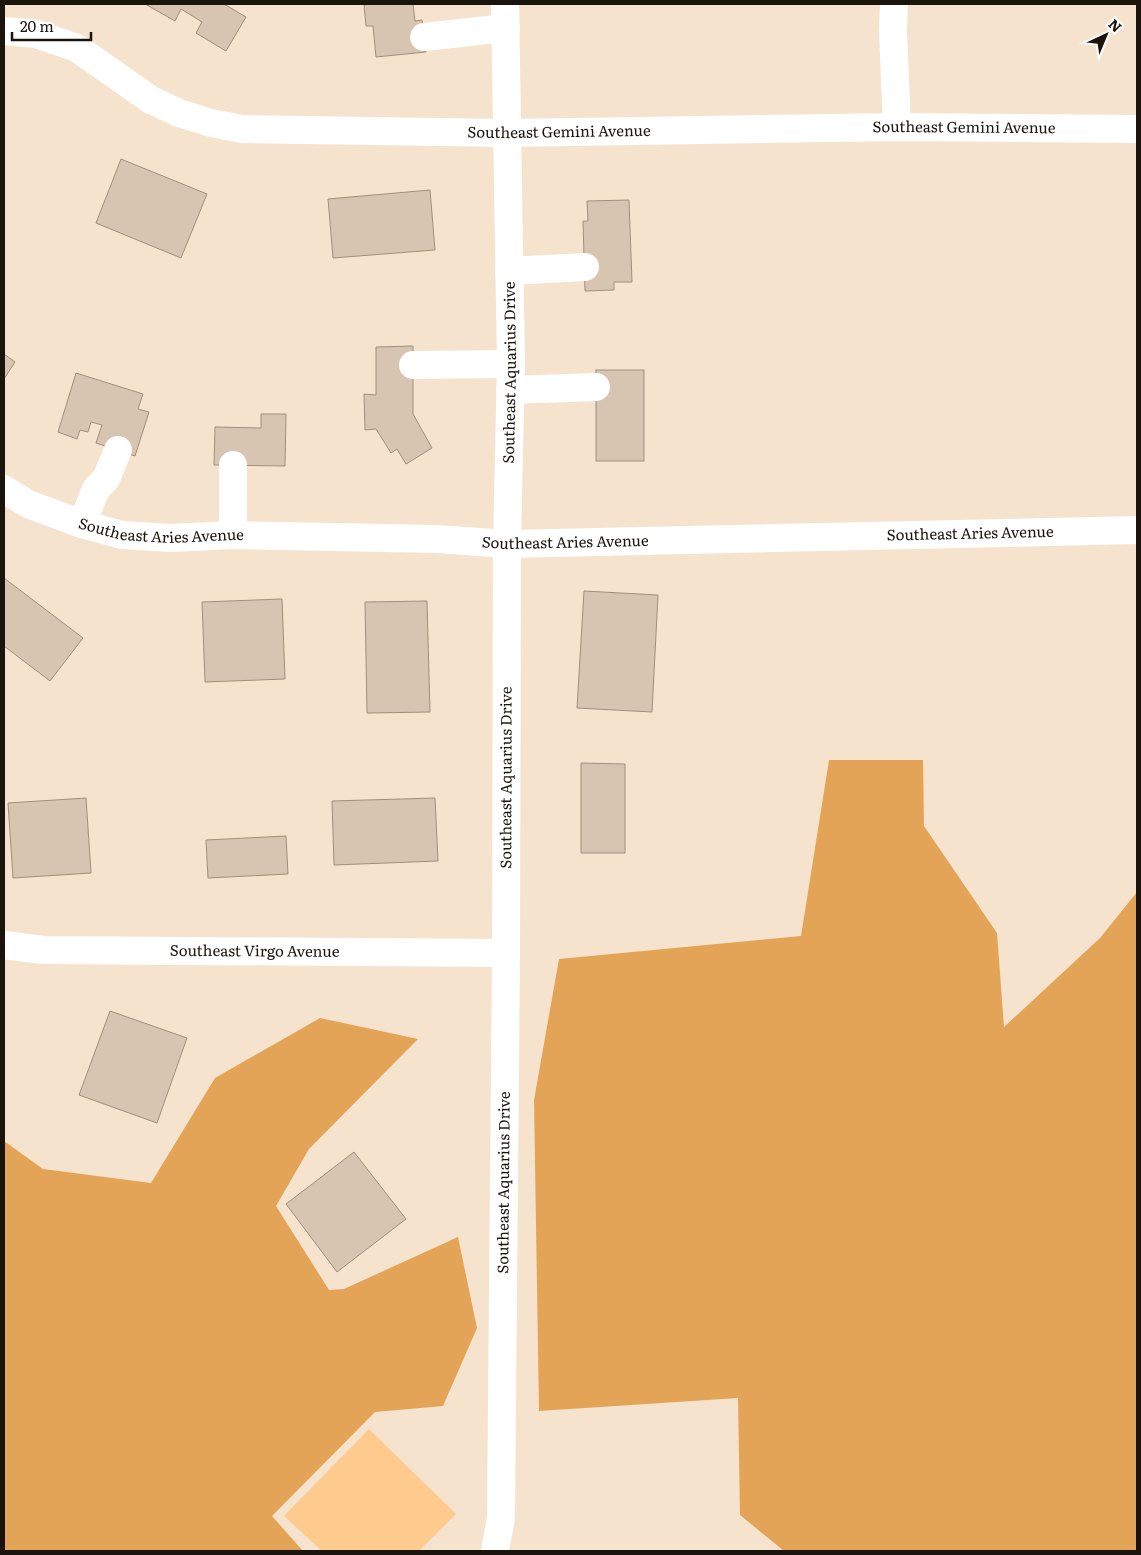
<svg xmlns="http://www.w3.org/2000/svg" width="1141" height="1555" viewBox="0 0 1141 1555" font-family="Literata,serif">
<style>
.green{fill:#ffca8d}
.forest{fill:#e3a457}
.building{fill:#d8c5b1;stroke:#a08f7c}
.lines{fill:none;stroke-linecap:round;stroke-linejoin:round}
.minor{stroke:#fff;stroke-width:28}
.labels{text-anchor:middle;stroke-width:4;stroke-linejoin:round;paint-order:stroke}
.street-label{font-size:15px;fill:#1a140d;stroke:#fff}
</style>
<rect width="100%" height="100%" fill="#f6e3ce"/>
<path class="green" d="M369 1429 456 1514 419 1551H322L284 1516Z"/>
<g class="forest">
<path d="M829 760H923L924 826 997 933 1004 1027 1100 938 1137 892V1551H784L740 1515 738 1398 539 1411 534 1100 559 959 801 936Z"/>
<path d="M320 1018 418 1039 309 1149 276 1206 329 1290 344 1289 458 1237 477 1328 443 1406 375 1412 272 1516 303 1551H4V1141L43 1169 151 1183 215 1078Z"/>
</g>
<g class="building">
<path d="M145 4H224L246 17 226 51 196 33 202 22 181 9 175 21Z"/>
<path d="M370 4H413L415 21 422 20 426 52 376 57 373 26H366L364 5Z"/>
<path d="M121 159 207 194 181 258 96 223Z"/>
<path d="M430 190 435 250 333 258 328 199Z"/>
<path d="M629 200 632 282H614V290L585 291 583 221H588L587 201Z"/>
<path d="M413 346V414L432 448 406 464 397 449 391 453 376 429 365 430 364 394 376 395V347Z"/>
<path d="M4 354 15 362 4 379Z"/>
<rect x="596" y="370" width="48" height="91"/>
<path d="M76 373 143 394 138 409 149 412 135 456 96 443 102 425 91 422 88 432 80 430 77 439 58 432Z"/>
<path d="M261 414H286L285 466 214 465 215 427 261 428Z"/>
<path d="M4 578 83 638 50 681 4 646Z"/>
<path d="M584 591 658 595 652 712 577 708Z"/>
<path d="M282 599 285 679 205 682 202 602Z"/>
<path d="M427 601 430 712 367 713 365 602Z"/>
<path d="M581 763 625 764V853H581Z"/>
<path d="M86 798 91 873 13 878 8 803Z"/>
<path d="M435 798 438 861 334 865 332 801Z"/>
<path d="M286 836 288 874 208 878 206 840Z"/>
<path d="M110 1011 187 1038 157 1123 79 1095Z"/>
<path d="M354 1152 406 1219 337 1272 286 1204Z"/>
</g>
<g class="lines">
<g class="minor">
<path d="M894 4 893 31 897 127"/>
<path id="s1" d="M4 31 36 34 77 48 151 100 179 113 211 123 242 129 506 133 897 127 1137 129"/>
<path d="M424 37 506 28"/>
<path d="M509 271 585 267"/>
<path d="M413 365 511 364"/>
<path d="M510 390 596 387"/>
<path id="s2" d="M4 489 28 504 82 524 122 535 170 538 233 535 437 539 507 544 1137 530"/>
<path d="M82 524 96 489 106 479 118 450"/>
<path d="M233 535V465"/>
<path id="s3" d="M4 945 43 950 506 953"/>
<path id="s4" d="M495 1551 501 1518 506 953 507 544 511 364 505 4"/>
</g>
</g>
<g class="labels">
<g class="street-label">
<text dy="5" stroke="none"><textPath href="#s1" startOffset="984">Southeast Gemini Avenue</textPath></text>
<text dy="5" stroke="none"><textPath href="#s1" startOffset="579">Southeast Gemini Avenue</textPath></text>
<text dy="5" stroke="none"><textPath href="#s4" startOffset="1179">Southeast Aquarius Drive</textPath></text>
<text dy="5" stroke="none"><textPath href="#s2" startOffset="166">Southeast Aries Avenue</textPath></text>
<text dy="5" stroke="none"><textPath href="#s2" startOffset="976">Southeast Aries Avenue</textPath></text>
<text dy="5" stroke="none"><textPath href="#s2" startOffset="571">Southeast Aries Avenue</textPath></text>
<text dy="5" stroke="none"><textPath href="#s4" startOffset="774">Southeast Aquarius Drive</textPath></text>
<text dy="5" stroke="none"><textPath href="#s3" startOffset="251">Southeast Virgo Avenue</textPath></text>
<text dy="5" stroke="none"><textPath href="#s4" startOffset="369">Southeast Aquarius Drive</textPath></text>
</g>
</g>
<rect width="1141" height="1555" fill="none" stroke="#1a140d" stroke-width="10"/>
<g transform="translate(1106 35) rotate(44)" stroke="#ffffff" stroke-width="4" paint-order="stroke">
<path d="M0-4L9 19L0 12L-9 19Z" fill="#1a140d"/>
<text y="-8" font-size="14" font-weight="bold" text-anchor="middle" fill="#1a140d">N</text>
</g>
<path d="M12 32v8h79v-8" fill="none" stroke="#1a140d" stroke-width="2.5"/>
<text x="20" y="32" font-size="15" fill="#1a140d" stroke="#ffffff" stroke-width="4" paint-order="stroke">20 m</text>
</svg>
